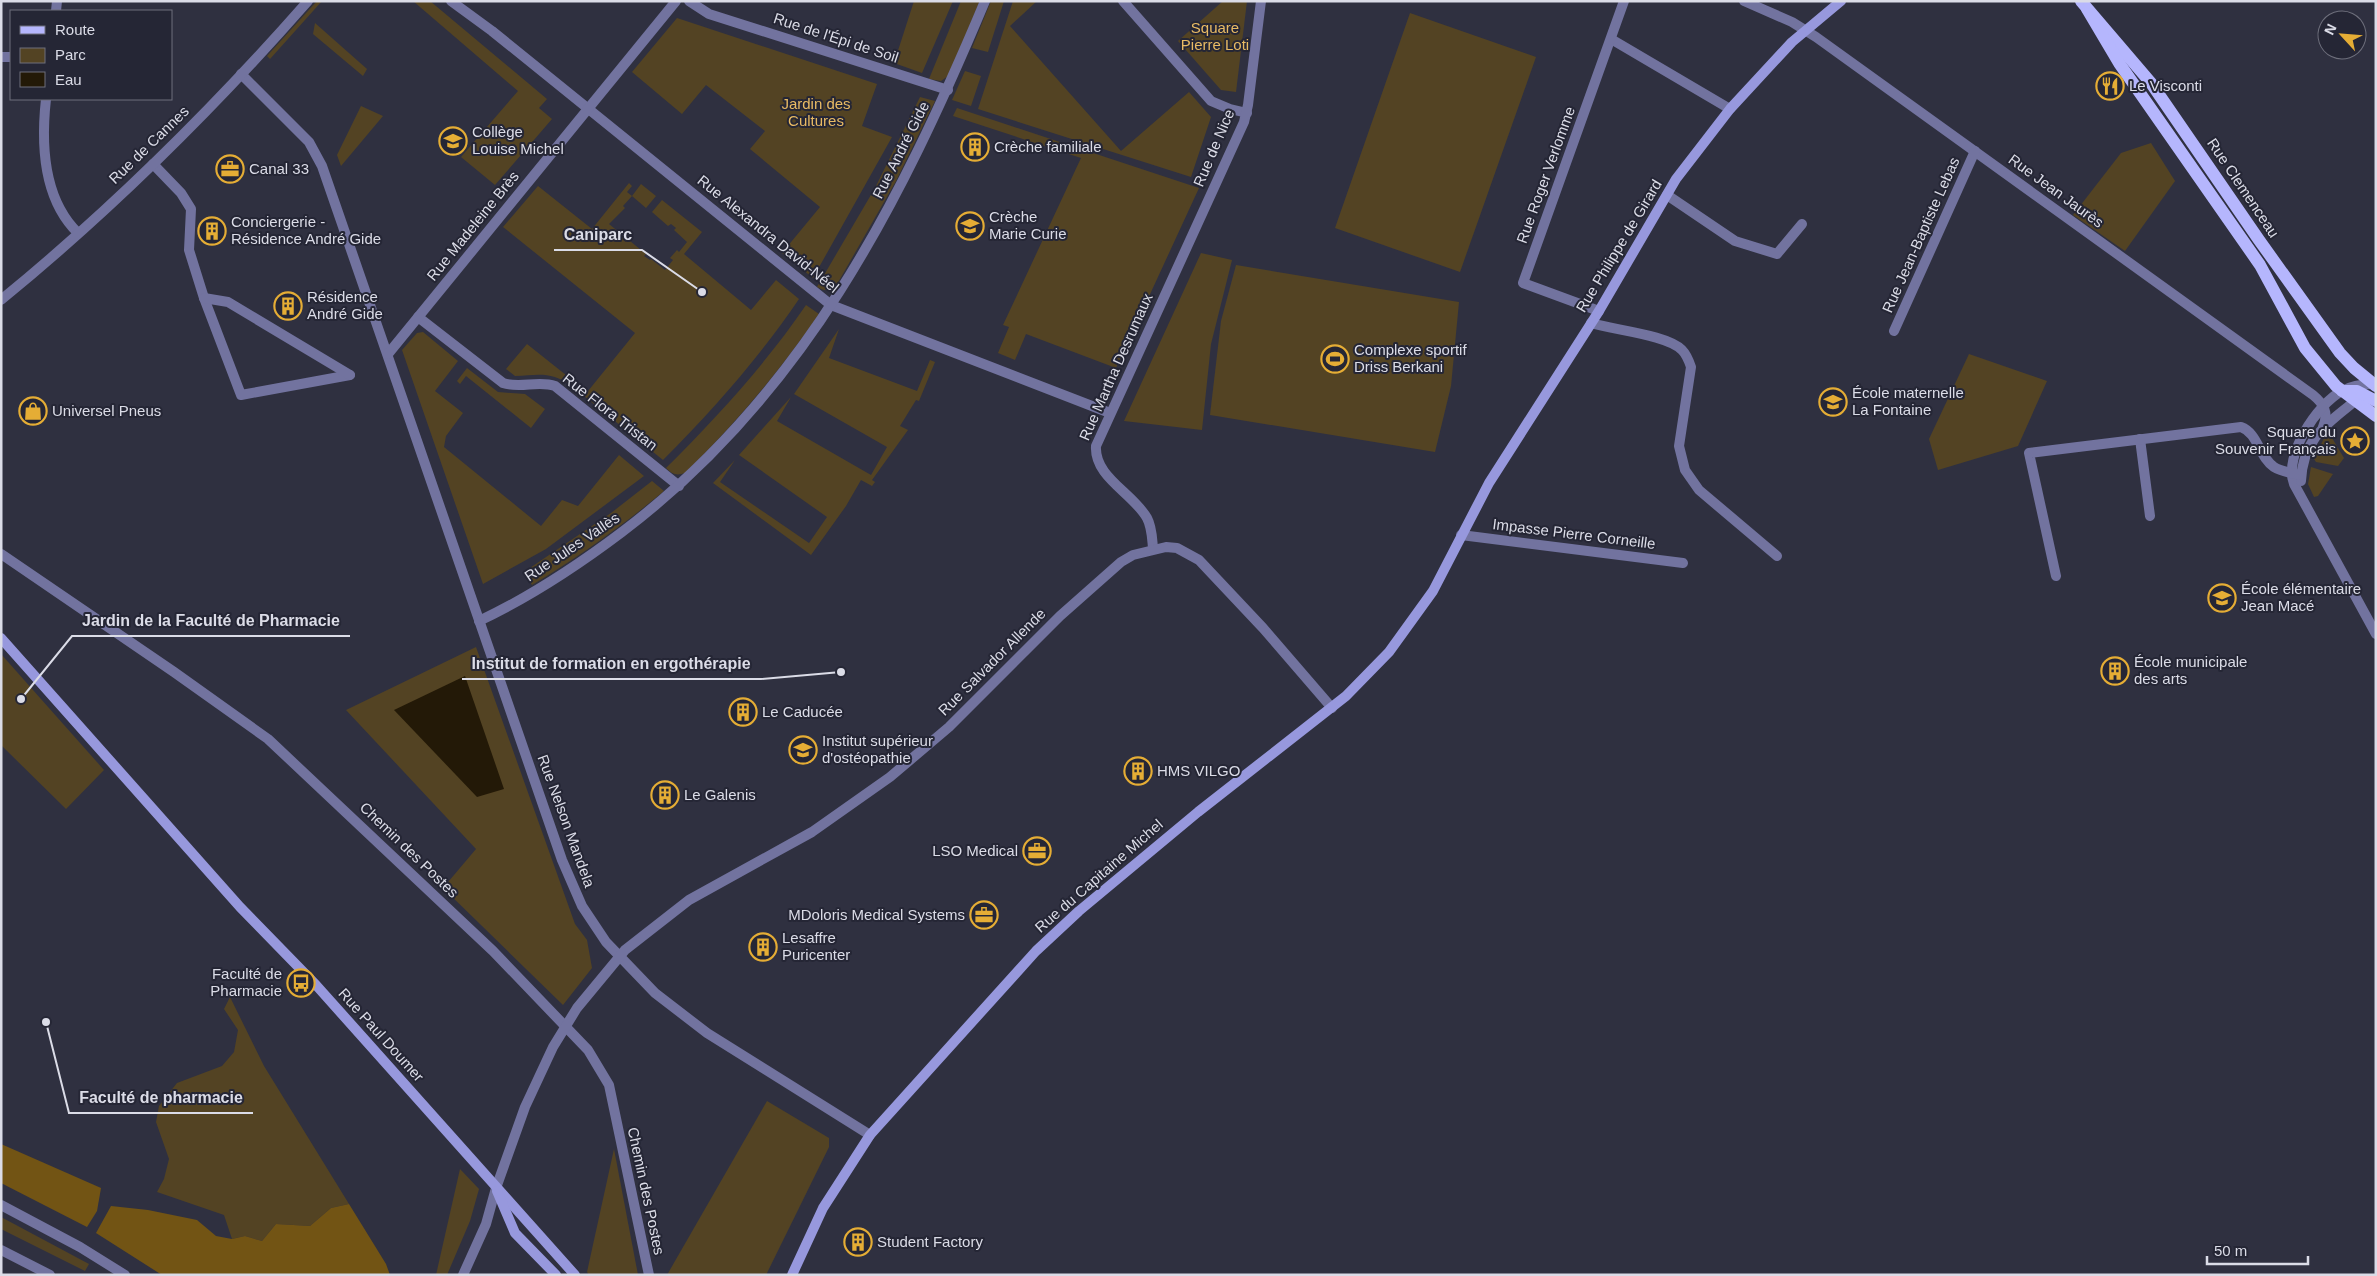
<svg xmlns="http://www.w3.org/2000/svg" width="2377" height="1276" viewBox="0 0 2377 1276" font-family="Arial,sans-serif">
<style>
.green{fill:#534323}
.forest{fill:#725414}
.water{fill:#231907}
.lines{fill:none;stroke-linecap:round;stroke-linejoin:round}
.minor{stroke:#72739f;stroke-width:10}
.tertiary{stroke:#72739f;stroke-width:10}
.secondary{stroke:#9798dd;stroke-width:10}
.primary{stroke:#b5b6fd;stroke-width:12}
.labels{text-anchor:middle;stroke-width:4;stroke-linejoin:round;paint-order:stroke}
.park-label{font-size:15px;fill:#e8ba64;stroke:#252635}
.street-label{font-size:15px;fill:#dbdce7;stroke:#252635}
.poi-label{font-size:15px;fill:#dbdce7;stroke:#252635;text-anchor:start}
.leader{fill:none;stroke:#dbdce7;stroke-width:2}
.callout-dot{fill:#dbdce7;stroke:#252635;stroke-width:2}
.callout-label{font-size:16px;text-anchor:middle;font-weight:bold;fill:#dbdce7;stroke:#252635;stroke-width:4;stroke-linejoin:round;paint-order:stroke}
</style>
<rect width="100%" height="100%" fill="#2f3040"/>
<g class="green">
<path d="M317 1H322L270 59 267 56Z"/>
<path d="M413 1H430L547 99 539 108 552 119 495 185 461 157 518 91Z"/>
<path d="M914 1H953L922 73 894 63Z"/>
<path d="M961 1H980L948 76 941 81 929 79Z"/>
<path d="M991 1H1004L988 52 972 48Z"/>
<path d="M1013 1H1037L1010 26 1121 151 1189 92 1211 117 1191 177 978 109Z"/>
<path d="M1223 1H1247L1236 92 1221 90 1178 41Z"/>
<path d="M1410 13 1536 57 1460 272 1335 228Z"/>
<path d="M677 18 877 84 862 126 892 137 813 278 782 253 820 207 750 149 765 131 706 85 682 114 632 72Z"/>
<path d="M315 23 367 69 363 76 313 34Z"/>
<path d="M965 71 981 76 971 106 952 100Z"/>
<path d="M920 97 935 101 896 181 836 286C830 292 824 291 817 287L875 188Z"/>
<path d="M361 106 383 116 341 166 337 155Z"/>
<path d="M957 108 1199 188 1116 368 1026 334 1015 360 998 353 1009 327 1003 325 1081 158 953 116Z"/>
<path d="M2151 143 2175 181 2125 251 2073 215 2121 153Z"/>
<path d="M629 183 632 186 627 192 632 196 641 184 656 196 646 208 632 196 623 206 625 208 609 224 646 254 644 256 650 260 651 259 665 270 673 260 670 258 677 250 679 252 687 242 674 230 676 228 671 224 668 226 652 212 662 200 702 232 684 254 751 310 776 280 799 299C759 358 713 410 663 460L584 396 635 333 503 227 538 186 592 229Z"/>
<path d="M1201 253 1232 260 1211 344 1202 430 1124 421Z"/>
<path d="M1236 265 1459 302 1451 386 1435 452 1210 415 1221 321Z"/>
<path d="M806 305 819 314C779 372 735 424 685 473 676 476 672 474 666 468 717 417 765 365 806 305Z"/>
<path d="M839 329 829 358 917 391 930 360 935 362 919 401 916 400 900 426 908 430 872 480 875 482 872 486 861 480 846 506 811 555 713 483 735 460 720 482 809 543 827 517 739 455 791 397 777 421 871 475 887 447 794 394Z"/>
<path d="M423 332 458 361 435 391 463 413 446 436 444 447 541 526 562 500 578 506 619 455 644 476 546 549 483 584 402 350 417 333Z"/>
<path d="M527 344 576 383 572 386C551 371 539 375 515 376L506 369Z"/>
<path d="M1969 354 2047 381 2018 446 1938 470 1929 439Z"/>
<path d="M467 368 498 392 525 394 545 409 531 428 466 376 460 384 457 381Z"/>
<path d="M2329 433 2344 458 2338 466 2316 462 2314 459 2325 436Z"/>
<path d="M2311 467 2333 474 2318 496 2314 497 2308 484Z"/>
<path d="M652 481 664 491C622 526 579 557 532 585L524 572 611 513Z"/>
<path d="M476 647 575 924 587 940 592 968 563 1005 443 888 476 849 346 710Z"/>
<path d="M1 654 104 770 66 809 1 745Z"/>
<path d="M230 997 264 1066 349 1204 331 1208 310 1226 276 1224 262 1241 245 1236 232 1239 224 1215 157 1192 164 1179 169 1159 156 1122 159 1106 177 1083 222 1066 234 1052 238 1030 224 1009Z"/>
<path d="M767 1101 829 1138V1147L766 1275H667Z"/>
<path d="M614 1149 638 1275H589L587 1272Z"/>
<path d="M460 1169 479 1189 470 1221 447 1275H436Z"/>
<path d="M1 1217 89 1264 85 1271 1 1229Z"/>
</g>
<g class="forest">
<path d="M1 1144 101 1188 97 1211 87 1227 1 1183Z"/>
<path d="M349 1204 386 1264 390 1275H162L96 1233 111 1206 148 1210 197 1220 216 1236 232 1239 245 1236 262 1241 276 1224 310 1226 331 1208Z"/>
</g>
<path class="water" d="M465 676 504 789 477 797 394 710Z"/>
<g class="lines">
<g class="minor">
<path d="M451 1 492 31 831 305 1110 413"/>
<path d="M689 1 709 14 948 90"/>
<path d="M1123 1 1211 101 1230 109 1247 113"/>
<path d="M1744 1 1792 22 1816 37 2313 395C2324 404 2329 413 2323 427"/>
<path d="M56 11 57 1"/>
<path d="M1611 39 1730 109"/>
<path d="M1 57H11"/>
<path d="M241 74 309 142 322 166 562 860 582 906 606 942 655 993 707 1033 870 1135"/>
<path d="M46 99C41 144 43 199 78 233"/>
<path d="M153 164 181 193 191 209 189 250 204 298 241 395 350 375"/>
<path d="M1667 195 1735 241 1777 254 1802 224"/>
<path d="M204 298 228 302 350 375"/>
<path d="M1599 311 1523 283 1624 1"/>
<path d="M418 317 503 383C520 389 538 380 555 386L679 486"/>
<path d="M1591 323C1614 330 1668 335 1682 350 1687 355 1689 361 1691 367L1679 446 1685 470 1699 490 1777 556"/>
<path d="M1894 331 1975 151"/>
<path d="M388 354 676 1"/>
<path d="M2372 384C2362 384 2351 386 2342 391 2317 404 2283 456 2294 484L2376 634"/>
<path d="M2140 439 2150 516"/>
<path d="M2301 481C2303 436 2330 422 2360 397"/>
<path d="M1461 535 1683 563"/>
<path d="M1153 548C1152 538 1152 527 1147 518 1133 493 1094 477 1096 446L1244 122 1248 105 1261 1"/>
<path d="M1 554 174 672 268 739 493 951 588 1050 609 1085 649 1275"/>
<path d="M2056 576 2029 453 2241 427C2258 433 2259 457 2274 467 2282 472 2292 473 2301 475"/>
<path d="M479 621C530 597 577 566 622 532 803 395 899 206 985 1"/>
<path d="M496 1188 525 1107 553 1047 577 1008 625 950 689 900 812 832 890 777 949 727 1060 616 1121 562 1133 555 1166 547 1177 548 1199 560 1263 628 1332 708"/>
<path d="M1 1205 80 1247 125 1275"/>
<path d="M1 1250 50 1275"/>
</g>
<g class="tertiary">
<path d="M1 300C111 210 214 108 308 1"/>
<path d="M463 1275 486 1224 496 1188"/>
</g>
<g class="secondary">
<path d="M1 638 240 907 316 985 575 1275"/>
<path d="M497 1191 515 1233 556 1275"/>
<path d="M792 1275 823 1208 870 1135 1036 951 1079 911 1198 812 1346 696 1389 652 1433 591 1489 483 1599 311 1676 179 1730 109 1792 42 1841 1"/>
</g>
<g class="primary">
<path d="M2081 1 2151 83 2259 240 2340 353 2354 368 2376 386"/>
<path d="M2087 9 2119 63 2260 265 2305 348 2336 386 2376 416"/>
<path d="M2342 391H2357L2376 401"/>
</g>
</g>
<defs>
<g id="restaurant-ring" transform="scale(1.4375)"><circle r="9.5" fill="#252635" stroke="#e5ad35" stroke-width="1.5"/><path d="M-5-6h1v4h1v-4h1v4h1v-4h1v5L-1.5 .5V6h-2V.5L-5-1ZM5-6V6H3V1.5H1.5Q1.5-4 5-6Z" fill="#e5ad35"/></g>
<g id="school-ring" transform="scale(1.4375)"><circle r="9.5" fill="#252635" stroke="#e5ad35" stroke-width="1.5"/><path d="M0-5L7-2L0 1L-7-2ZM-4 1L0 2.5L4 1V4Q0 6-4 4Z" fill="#e5ad35"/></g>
<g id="building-ring" transform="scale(1.4375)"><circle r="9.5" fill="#252635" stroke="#e5ad35" stroke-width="1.5"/><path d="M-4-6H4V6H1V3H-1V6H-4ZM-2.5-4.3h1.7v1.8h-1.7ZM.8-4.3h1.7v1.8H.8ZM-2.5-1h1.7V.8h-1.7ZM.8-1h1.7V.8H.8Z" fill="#e5ad35"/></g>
<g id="office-ring" transform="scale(1.4375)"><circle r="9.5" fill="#252635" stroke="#e5ad35" stroke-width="1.5"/><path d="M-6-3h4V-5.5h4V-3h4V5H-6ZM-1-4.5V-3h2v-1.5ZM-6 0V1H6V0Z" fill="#e5ad35"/></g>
<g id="stadium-ring" transform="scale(1.4375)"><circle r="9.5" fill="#252635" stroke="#e5ad35" stroke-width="1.5"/><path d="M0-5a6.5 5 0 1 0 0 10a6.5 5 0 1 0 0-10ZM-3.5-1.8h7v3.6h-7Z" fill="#e5ad35"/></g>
<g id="shop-ring" transform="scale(1.4375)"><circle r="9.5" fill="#252635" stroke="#e5ad35" stroke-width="1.5"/><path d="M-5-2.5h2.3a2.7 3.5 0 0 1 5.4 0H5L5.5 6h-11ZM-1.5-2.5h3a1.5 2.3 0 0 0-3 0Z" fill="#e5ad35"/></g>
<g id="sight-ring" transform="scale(1.4375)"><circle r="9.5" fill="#252635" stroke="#e5ad35" stroke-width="1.5"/><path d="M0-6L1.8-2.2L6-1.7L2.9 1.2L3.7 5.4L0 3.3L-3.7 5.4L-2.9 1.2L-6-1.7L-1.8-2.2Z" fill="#e5ad35"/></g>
<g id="university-ring" transform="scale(1.4375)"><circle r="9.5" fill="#252635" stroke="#e5ad35" stroke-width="1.5"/><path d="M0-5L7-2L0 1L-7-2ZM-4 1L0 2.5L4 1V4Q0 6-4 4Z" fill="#e5ad35"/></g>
<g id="bus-ring" transform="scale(1.4375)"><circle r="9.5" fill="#252635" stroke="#e5ad35" stroke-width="1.5"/><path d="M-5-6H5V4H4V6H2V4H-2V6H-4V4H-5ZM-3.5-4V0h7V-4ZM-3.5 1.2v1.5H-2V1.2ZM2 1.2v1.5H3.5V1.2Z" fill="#e5ad35"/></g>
</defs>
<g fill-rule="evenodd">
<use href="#restaurant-ring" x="2110" y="86"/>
<use href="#school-ring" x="453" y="141"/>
<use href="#building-ring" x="975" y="147"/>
<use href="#office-ring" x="230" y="169"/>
<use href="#school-ring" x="970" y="226"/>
<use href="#building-ring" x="212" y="231"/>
<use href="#building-ring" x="288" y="306"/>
<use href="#stadium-ring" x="1335" y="359"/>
<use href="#school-ring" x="1833" y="402"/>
<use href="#shop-ring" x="33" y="411"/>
<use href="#sight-ring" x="2355" y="441"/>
<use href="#school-ring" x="2222" y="598"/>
<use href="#building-ring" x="2115" y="671"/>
<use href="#building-ring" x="743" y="712"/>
<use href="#university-ring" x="803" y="750"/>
<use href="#building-ring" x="1138" y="771"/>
<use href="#building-ring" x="665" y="795"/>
<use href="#office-ring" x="1037" y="851"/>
<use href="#office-ring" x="984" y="915"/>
<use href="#building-ring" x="763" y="947"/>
<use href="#bus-ring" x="301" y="983"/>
<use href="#building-ring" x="858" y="1242"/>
</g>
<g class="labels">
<g class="park-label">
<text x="1215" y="33">Square<tspan x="1215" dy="17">Pierre Loti</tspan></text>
<text x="816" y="109">Jardin des<tspan x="816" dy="17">Cultures</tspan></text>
</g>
<g class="street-label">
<text transform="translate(836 38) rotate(18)" y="5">Rue de l'Épi de Soil</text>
<text transform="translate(149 145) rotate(-44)" y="5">Rue de Cannes</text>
<text transform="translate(1214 148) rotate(-67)" y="5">Rue de Nice</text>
<text transform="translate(901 150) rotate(-63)" y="5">Rue André Gide</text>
<text transform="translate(1546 175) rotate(-70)" y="5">Rue Roger Verlomme</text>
<text transform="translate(2243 188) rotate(56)" y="5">Rue Clemenceau</text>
<text transform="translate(2056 191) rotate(36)" y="5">Rue Jean Jaurès</text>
<text transform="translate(473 226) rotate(-51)" y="5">Rue Madeleine Brès</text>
<text transform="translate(768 234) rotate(39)" y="5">Rue Alexandra David-Néel</text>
<text transform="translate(1921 235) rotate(-66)" y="5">Rue Jean-Baptiste Lebas</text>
<text transform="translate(1619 246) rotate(-59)" y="5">Rue Philippe de Girard</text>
<text transform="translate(1116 367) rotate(-66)" y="5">Rue Martha Desrumaux</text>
<text transform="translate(610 412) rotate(38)" y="5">Rue Flora Tristan</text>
<text transform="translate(1574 534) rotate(7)" y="5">Impasse Pierre Corneille</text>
<text transform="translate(572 547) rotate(-34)" y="5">Rue Jules Vallès</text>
<text transform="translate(992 662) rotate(-45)" y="5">Rue Salvador Allende</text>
<text transform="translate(566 821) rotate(70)" y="5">Rue Nelson Mandela</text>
<text transform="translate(409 850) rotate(44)" y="5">Chemin des Postes</text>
<text transform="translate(1099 876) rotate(-41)" y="5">Rue du Capitaine Michel</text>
<text transform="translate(381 1035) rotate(48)" y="5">Rue Paul Doumer</text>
<text transform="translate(646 1191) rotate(78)" y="5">Chemin des Postes</text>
</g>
<g class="poi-label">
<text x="2129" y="91">Le Visconti</text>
<text x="472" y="137">Collège<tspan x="472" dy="17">Louise Michel</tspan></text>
<text x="994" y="152">Crèche familiale</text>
<text x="249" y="174">Canal 33</text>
<text x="989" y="222">Crèche<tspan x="989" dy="17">Marie Curie</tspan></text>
<text x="231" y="227">Conciergerie -<tspan x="231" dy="17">Résidence André Gide</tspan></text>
<text x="307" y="302">Résidence<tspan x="307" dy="17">André Gide</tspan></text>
<text x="1354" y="355">Complexe sportif<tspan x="1354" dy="17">Driss Berkani</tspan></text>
<text x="1852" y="398">École maternelle<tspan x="1852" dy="17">La Fontaine</tspan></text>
<text x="52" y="416">Universel Pneus</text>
<text x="2336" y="437" text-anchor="end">Square du<tspan x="2336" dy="17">Souvenir Français</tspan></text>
<text x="2241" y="594">École élémentaire<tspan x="2241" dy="17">Jean Macé</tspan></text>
<text x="2134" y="667">École municipale<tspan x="2134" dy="17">des arts</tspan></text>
<text x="762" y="717">Le Caducée</text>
<text x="822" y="746">Institut supérieur<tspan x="822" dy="17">d'ostéopathie</tspan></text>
<text x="1157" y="776">HMS VILGO</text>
<text x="684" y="800">Le Galenis</text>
<text x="1018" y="856" text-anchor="end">LSO Medical</text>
<text x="965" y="920" text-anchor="end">MDoloris Medical Systems</text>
<text x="782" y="943">Lesaffre<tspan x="782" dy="17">Puricenter</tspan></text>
<text x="282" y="979" text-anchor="end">Faculté de<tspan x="282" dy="17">Pharmacie</tspan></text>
<text x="877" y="1247">Student Factory</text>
</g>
</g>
<path class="leader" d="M702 292L642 250H554M21 699L72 636H350M841 672L761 679H462M46 1022L69 1113H253"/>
<g class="callout-dot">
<circle cx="702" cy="292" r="5"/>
<circle cx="21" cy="699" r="5"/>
<circle cx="841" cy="672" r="5"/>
<circle cx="46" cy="1022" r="5"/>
</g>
<g class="callout-label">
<text x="598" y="240">Caniparc</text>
<text x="211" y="626">Jardin de la Faculté de Pharmacie</text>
<text x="611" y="669">Institut de formation en ergothérapie</text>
<text x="161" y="1103">Faculté de pharmacie</text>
</g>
<rect width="2377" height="1276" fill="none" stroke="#dbdce7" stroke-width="5"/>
<rect x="10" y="10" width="162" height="90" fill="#252635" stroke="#6e6f7c"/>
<rect x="20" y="26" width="25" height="8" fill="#b5b6fd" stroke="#6e6f7c"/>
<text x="55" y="35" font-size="15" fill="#dbdce7">Route</text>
<rect x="20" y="48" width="25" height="15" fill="#534323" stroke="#6e6f7c"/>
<text x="55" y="60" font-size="15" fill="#dbdce7">Parc</text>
<rect x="20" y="72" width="25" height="15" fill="#231907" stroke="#6e6f7c"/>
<text x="55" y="85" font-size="15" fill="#dbdce7">Eau</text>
<g transform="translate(2342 35) rotate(296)"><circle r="24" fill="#252635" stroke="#6e6f7c"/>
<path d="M0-4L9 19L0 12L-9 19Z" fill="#e5ad35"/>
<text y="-8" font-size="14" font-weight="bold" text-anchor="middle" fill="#dbdce7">N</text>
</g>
<path d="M2207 1256v8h101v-8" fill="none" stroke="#dbdce7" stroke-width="2.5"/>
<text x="2214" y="1256" font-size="15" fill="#dbdce7" stroke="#252635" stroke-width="4" paint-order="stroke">50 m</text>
</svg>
